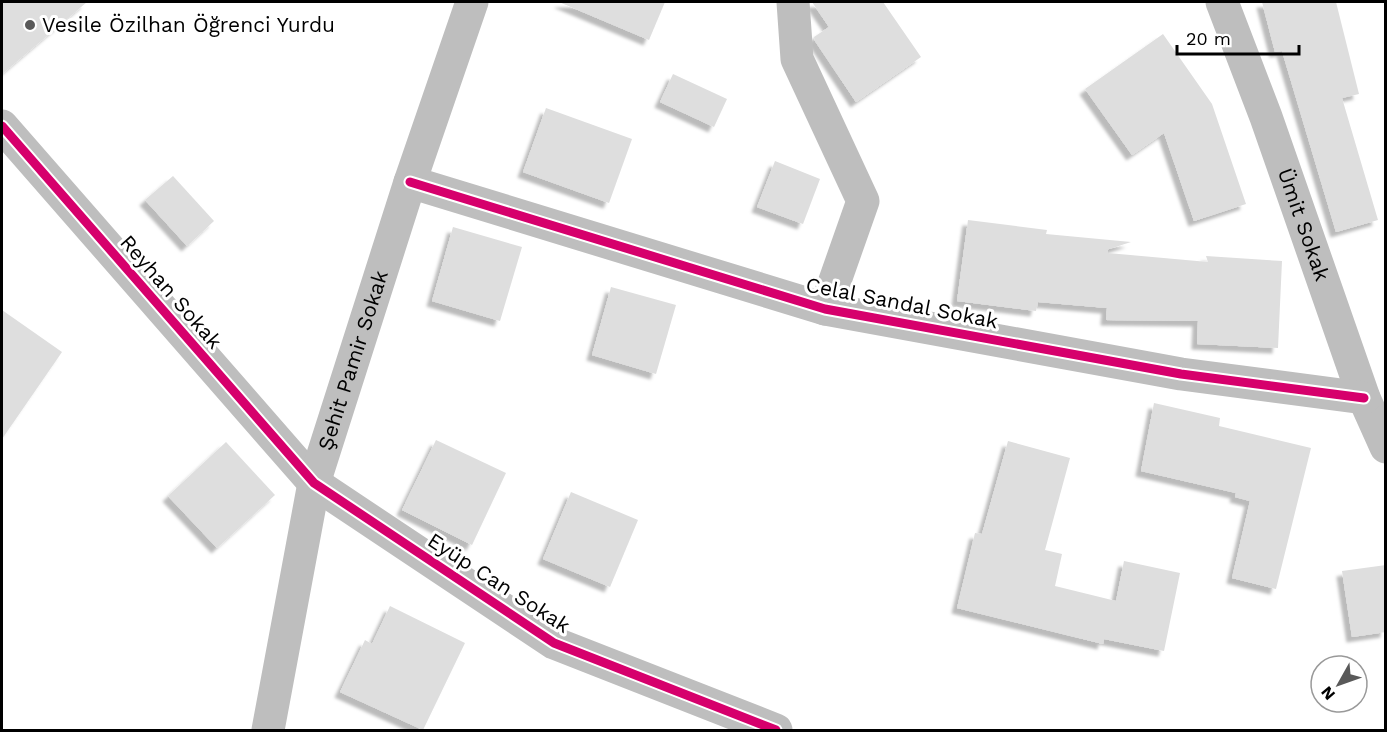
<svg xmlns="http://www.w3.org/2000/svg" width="1387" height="732" viewBox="0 0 1387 732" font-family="'Work Sans',sans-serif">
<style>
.building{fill:#dedede;filter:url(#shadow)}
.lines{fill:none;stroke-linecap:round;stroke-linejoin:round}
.minor{stroke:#bebebe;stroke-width:33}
.tertiary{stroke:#bebebe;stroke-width:33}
.cycleway-casing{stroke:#fff;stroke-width:13}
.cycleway{stroke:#d6006c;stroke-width:9}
.poi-dot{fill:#595959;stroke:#fff;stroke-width:2}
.labels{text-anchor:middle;stroke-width:6;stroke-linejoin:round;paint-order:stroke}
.poi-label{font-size:21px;fill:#000;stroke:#fff;text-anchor:start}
.street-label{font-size:21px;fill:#000;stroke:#fff}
</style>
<defs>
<filter id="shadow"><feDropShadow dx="-5.5" dy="5.5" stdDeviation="1.5" flood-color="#0004"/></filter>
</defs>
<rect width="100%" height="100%" fill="#fff"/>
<g class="building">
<path d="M2 2H87L2 74Z"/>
<path d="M559 2H665L649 40Z"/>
<path d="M812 2H883L921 57 856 102 815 41 814 37 829 27Z"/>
<path d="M1262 2H1336L1359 94 1342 98 1378 220 1336 232 1282 51 1275 52Z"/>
<path d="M1163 34 1212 104 1246 204 1194 221 1164 133 1132 155 1085 89Z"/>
<path d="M673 74 727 99 714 127 660 102Z"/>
<path d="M546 108 632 139 609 203 523 172Z"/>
<path d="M775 161 820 179 803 224 757 207Z"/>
<path d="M173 176 214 221 187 246 145 200Z"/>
<path d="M968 220 1047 230 1046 234 1131 242 1106 250H1108V253L1208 262 1206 256 1282 261 1278 348 1197 344 1198 321 1106 320 1107 308 1038 302 1036 311 957 301Z"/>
<path d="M453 227 522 247 500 321 432 301Z"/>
<path d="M611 287 676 305 656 374 592 355Z"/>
<path d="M2 310 62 352 2 439Z"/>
<path d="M1154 403 1220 418 1219 426 1311 448 1276 589 1232 578 1250 501 1235 497 1236 493 1141 471Z"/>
<path d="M436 440 506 473 472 545 402 510Z"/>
<path d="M1008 441 1070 458 1045 550 1062 554 1055 586 1116 601 1124 561 1180 573 1164 651 1104 639 1103 644 957 608 975 533 982 534Z"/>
<path d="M226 442 275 495 217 548 168 496Z"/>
<path d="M571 492 638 520 610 587 543 559Z"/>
<path d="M1386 565V632L1352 637 1342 571Z"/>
<path d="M390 606 465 643 423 730 340 692 365 640 372 644Z"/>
</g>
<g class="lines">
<g class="minor">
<path d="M793 2 797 59 863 201 825 309"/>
<path id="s1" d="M1222 2 1266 117 1364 398 1386 447"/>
<path d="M2 126 314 483 554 643 776 730"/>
<path d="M410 182 825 309 1181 374 1364 398"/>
</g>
<path class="tertiary" id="s2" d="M268 730 314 483 410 182 472 2"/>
<g class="cycleway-casing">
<g id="cycleway">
<path d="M2 126 314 483 554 643 776 730"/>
<path d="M410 182 825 309 1181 374 1364 398"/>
</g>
</g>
<use href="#cycleway" class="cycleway"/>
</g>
<circle class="poi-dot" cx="30" cy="25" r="6"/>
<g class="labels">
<g class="poi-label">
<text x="42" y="32">Vesile Özilhan Öğrenci Yurdu</text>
</g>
<g class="street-label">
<text dy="7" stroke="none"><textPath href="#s1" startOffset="237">Ümit Sokak</textPath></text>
<text transform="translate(171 292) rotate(49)" y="7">Reyhan Sokak</text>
<text transform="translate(902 303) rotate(11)" y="7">Celal Sandal Sokak</text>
<text dy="7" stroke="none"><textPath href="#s2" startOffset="380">Şehit Pamir Sokak</textPath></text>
<text transform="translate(499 583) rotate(33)" y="7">Eyüp Can Sokak</text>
</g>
</g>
<rect width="1387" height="732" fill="none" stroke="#000000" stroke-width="6"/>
<g transform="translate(1339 684) rotate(230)"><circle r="28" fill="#ffffff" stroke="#999999" stroke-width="1.5"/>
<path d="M0-4.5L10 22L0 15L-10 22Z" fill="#595959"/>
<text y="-9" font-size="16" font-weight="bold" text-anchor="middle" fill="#000000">N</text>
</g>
<path d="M1177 45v9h122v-9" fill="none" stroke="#000000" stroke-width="3"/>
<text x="1186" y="45" font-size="18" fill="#000000" stroke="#ffffff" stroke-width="4.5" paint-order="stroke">20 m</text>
</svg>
